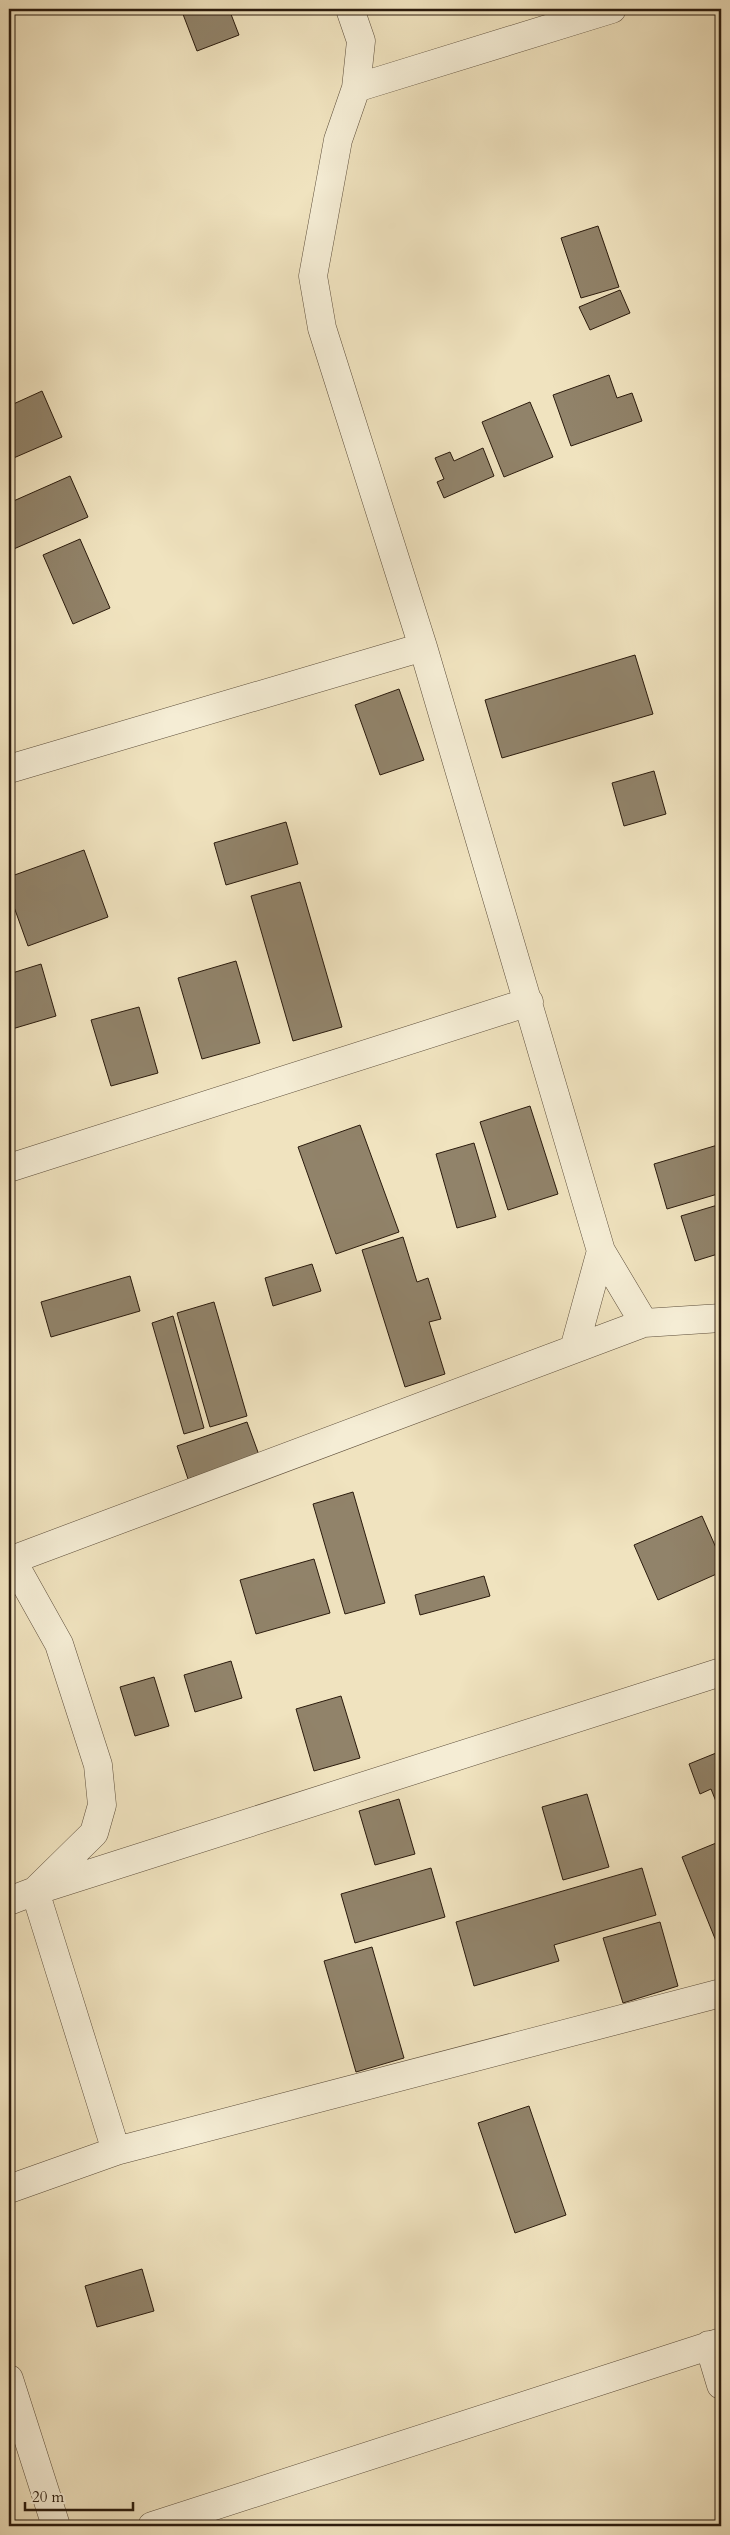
<svg xmlns="http://www.w3.org/2000/svg" width="730" height="2535" font-family="Cardo,serif">
  <style>
    .building { fill: #91836a; stroke: #2b1b0d }
    .lines { fill: none; stroke-linecap: round; stroke-linejoin: round }
    .minor-casing { stroke: #5c4d3a; stroke-width: 29 }
    .minor { stroke: #f5edd5; stroke-width: 28 }
  </style>
  <rect width="100%" height="100%" fill="#f0e3bf"/>
  <filter id="stains"><feTurbulence type="fractalNoise" baseFrequency=".004" numOctaves="4"/><feColorMatrix values="0 0 0 0 .2 0 0 0 0 .09 0 0 0 0 .02 0 0 0 .5 -.17"/></filter>
  <radialGradient id="worn" r=".72"><stop offset=".6" stop-color="#630" stop-opacity="0"/><stop offset="1" stop-color="#630" stop-opacity=".3"/></radialGradient>
  <path class="building" d="M 181,9 L 229,9 L 239,35 L 197,51 Z
    M 598,226 L 619,287 L 581,298 L 561,238 Z
    M 620,290 L 630,313 L 590,330 L 579,307 Z
    M 609,375 L 617,398 L 632,393 L 642,421 L 571,446 L 553,395 Z
    M 42,391 L 62,437 L 9,460 L 9,406 Z
    M 530,402 L 553,457 L 504,477 L 482,422 Z
    M 483,448 L 494,476 L 444,498 L 437,482 L 444,479 L 435,458 L 450,452 L 454,461 Z
    M 70,476 L 88,517 L 9,551 L 9,503 Z
    M 80,539 L 110,608 L 73,624 L 43,555 Z
    M 635,655 L 653,714 L 502,758 L 485,700 Z
    M 399,689 L 424,760 L 380,775 L 355,705 Z
    M 654,771 L 666,814 L 624,826 L 612,783 Z
    M 286,822 L 298,864 L 226,885 L 214,843 Z
    M 84,850 L 108,917 L 28,946 L 9,893 L 9,877 Z
    M 300,882 L 342,1027 L 293,1041 L 251,896 Z
    M 236,961 L 260,1043 L 202,1059 L 178,978 Z
    M 41,964 L 56,1016 L 12,1029 L 9,1019 L 9,974 Z
    M 139,1007 L 158,1073 L 111,1086 L 91,1020 Z
    M 530,1106 L 558,1194 L 508,1210 L 480,1122 Z
    M 360,1125 L 399,1232 L 336,1254 L 298,1147 Z
    M 474,1143 L 496,1217 L 457,1228 L 436,1154 Z
    M 721,1144 L 721,1193 L 667,1209 L 654,1164 Z
    M 721,1204 L 721,1253 L 695,1261 L 681,1216 Z
    M 403,1237 L 417,1282 L 428,1278 L 441,1319 L 429,1322 L 445,1374 L 405,1387 L 362,1250 Z
    M 312,1264 L 321,1291 L 273,1306 L 265,1278 Z
    M 130,1276 L 140,1311 L 51,1337 L 41,1302 Z
    M 214,1302 L 247,1416 L 210,1427 L 177,1313 Z
    M 173,1316 L 204,1428 L 184,1434 L 152,1323 Z
    M 247,1422 L 259,1455 L 188,1479 L 177,1446 Z
    M 353,1492 L 385,1603 L 345,1614 L 313,1504 Z
    M 702,1516 L 721,1559 L 721,1572 L 658,1600 L 634,1545 Z
    M 314,1559 L 330,1613 L 256,1634 L 240,1580 Z
    M 484,1576 L 490,1596 L 420,1615 L 415,1595 Z
    M 231,1661 L 242,1698 L 195,1712 L 184,1675 Z
    M 154,1677 L 169,1726 L 135,1736 L 120,1687 Z
    M 341,1696 L 360,1758 L 314,1771 L 296,1709 Z
    M 721,1751 L 721,1814 L 711,1789 L 700,1794 L 689,1764 Z
    M 587,1794 L 609,1867 L 563,1880 L 542,1807 Z
    M 399,1799 L 415,1854 L 375,1865 L 359,1811 Z
    M 721,1841 L 721,1945 L 718,1946 L 682,1857 Z
    M 431,1868 L 445,1917 L 355,1943 L 341,1894 Z
    M 642,1868 L 656,1915 L 554,1945 L 559,1961 L 474,1986 L 456,1922 Z
    M 660,1922 L 678,1986 L 623,2003 L 603,1938 Z
    M 372,1947 L 404,2058 L 356,2072 L 324,1961 Z
    M 529,2106 L 566,2215 L 515,2233 L 478,2123 Z
    M 142,2269 L 154,2311 L 97,2327 L 85,2286 Z"/>
  <g class="lines">
    <g class="minor-casing">
      <path id="minor" d="M 350,9 L 361,41 L 356,88 L 338,140 L 313,276 L 322,328 L 423,647 L 601,1251 L 644,1323
        M 356,88 L 612,9
        M 9,769 L 423,647
        M 9,1168 L 529,1002
        M 574,1349 L 601,1251
        M 12,1560 L 59,1644 L 98,1765 L 102,1805 L 94,1833 L 35,1891 L 116,2151
        M 9,1561 L 644,1323 L 721,1318
        M 9,1901 L 35,1891 L 721,1672
        M 9,2189 L 116,2151 L 721,1993
        M 709,2345 L 721,2385
        M 9,2379 L 56,2526
        M 152,2526 L 721,2342"/>
    </g>
    <use href="#minor" class="minor"/>
  </g>
  <rect width="730" height="2535" fill="none" stroke="#f0e3bf" stroke-width="30"/>
  <rect x="10" y="10" width="710" height="2515" fill="none" stroke="#2b1b0d" stroke-width="2.5"/>
  <rect x="15" y="15" width="700" height="2505" fill="none" stroke="#2b1b0d"/>
  <path d="M25 2502v8h108v-8" fill="none" stroke="#2b1b0d" stroke-width="2.5"/>
  <text x="32" y="2502" font-size="15" fill="#2b1b0d" stroke="#f5edd5" stroke-width="4" paint-order="stroke">20 m</text>
  <rect width="100%" height="100%" filter="url(#stains)"/>
  <rect width="100%" height="100%" fill="url(#worn)"/>
</svg>
